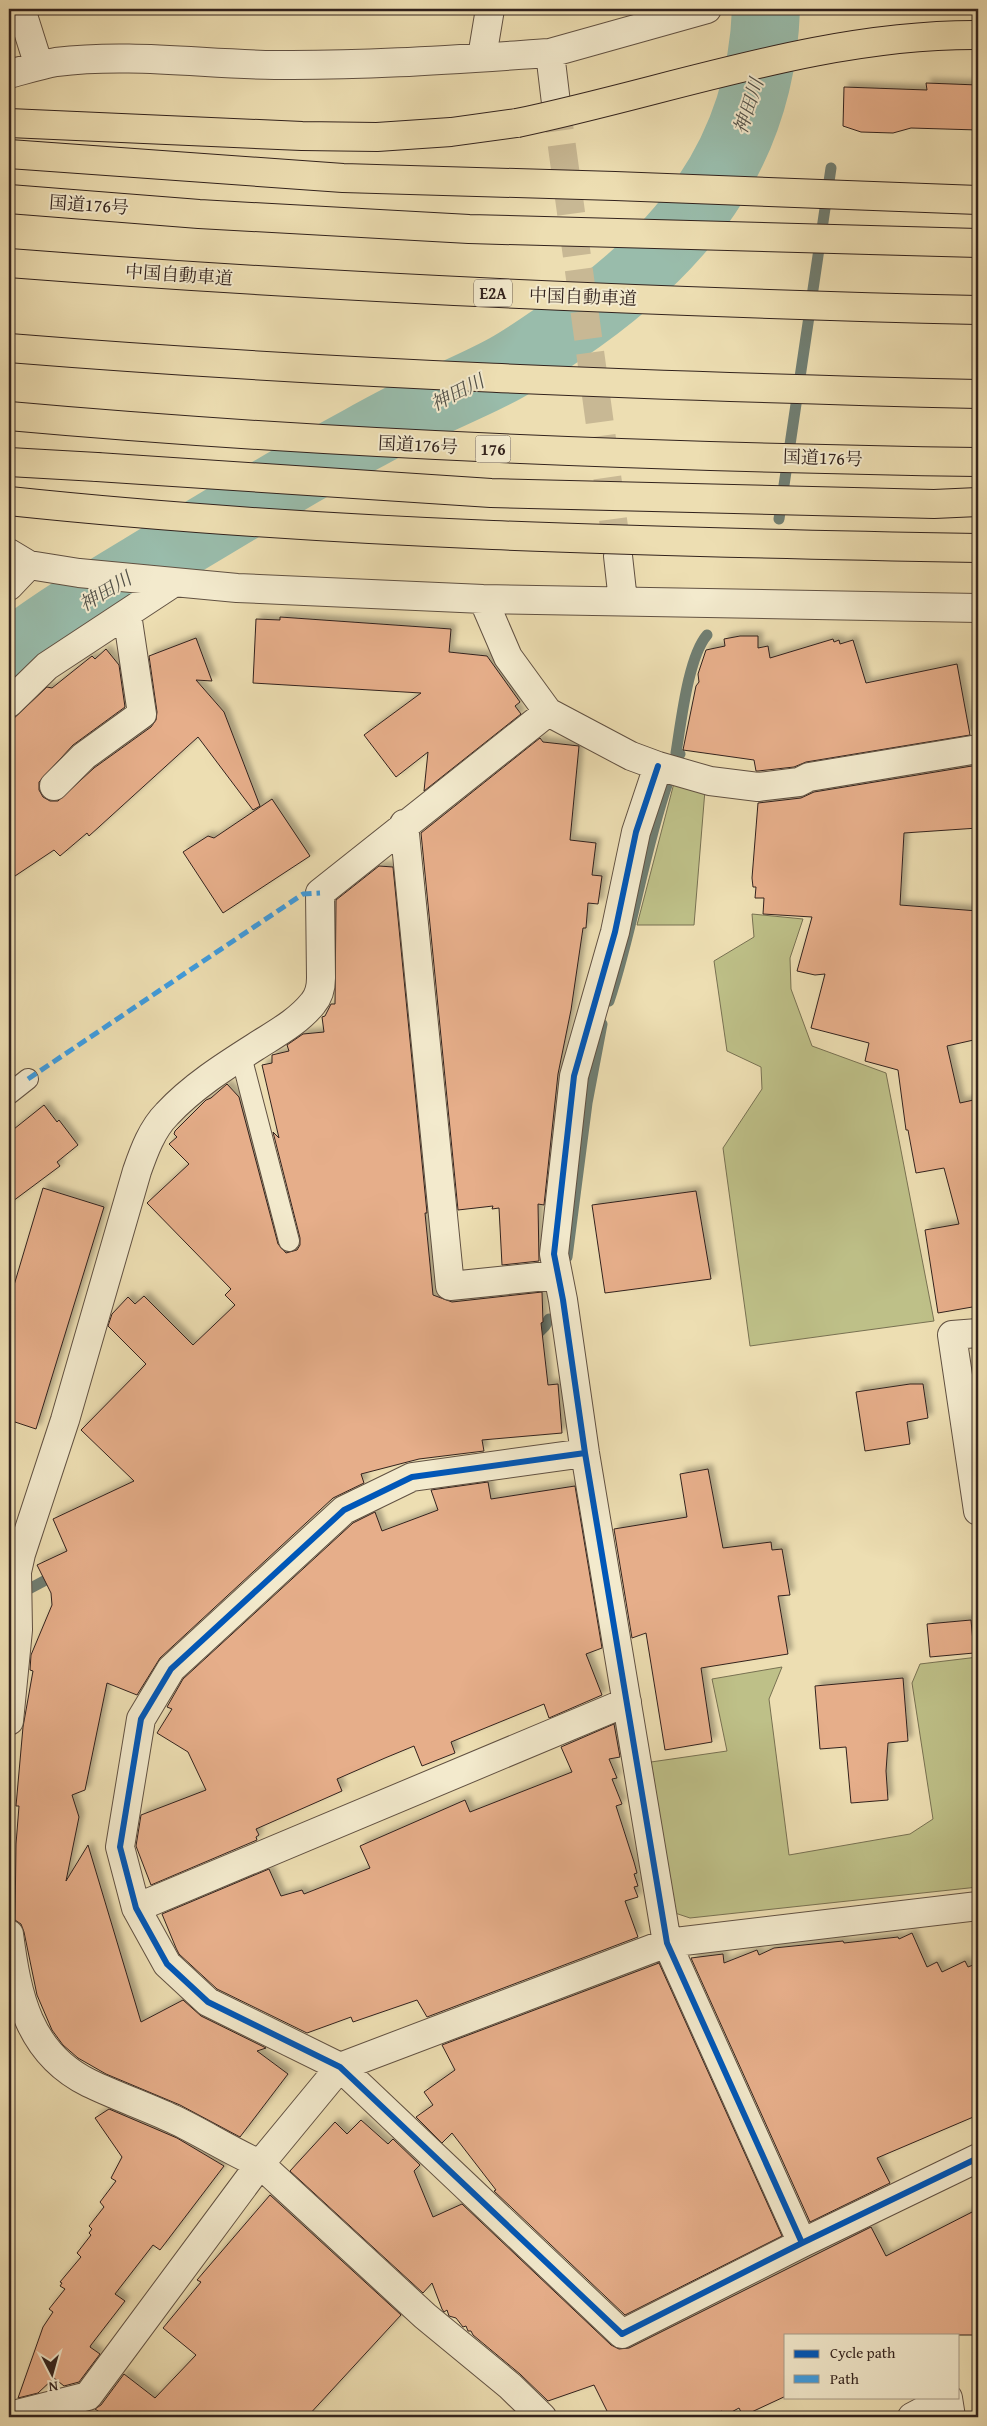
<svg xmlns="http://www.w3.org/2000/svg" width="987" height="2426" font-family="'Gentium Book Plus','Noto Serif JP',serif">
  <style>
    .green { fill: #bec088; stroke: #787152 }
    .lines { fill: none; stroke-linecap: round; stroke-linejoin: round }
    .stream { stroke: #707e72; stroke-width: 11 }
    .river { stroke: #99bcab; stroke-width: 68 }
    .building { fill: #e6ae8a; stroke: #32221d; filter: url(#shadow) }
    .minor-tunnel { stroke: #c8b894; stroke-width: 28; stroke-dasharray: 28 14; stroke-linecap: butt }
    .service-casing { stroke: #615142; stroke-width: 22 }
    .minor-casing { stroke: #615142; stroke-width: 30 }
    .trunk-casing { stroke: #32221d; stroke-width: 30 }
    .motorway-casing { stroke: #32221d; stroke-width: 30 }
    .service { stroke: #f3eacd; stroke-width: 20 }
    .minor { stroke: #f3eacd; stroke-width: 28 }
    .trunk { stroke: #eddeb2; stroke-width: 28 }
    .motorway { stroke: #eddeb2; stroke-width: 28 }
    .trunk-bridge-casing { stroke: #32221d; stroke-width: 30; stroke-linecap: butt }
    .motorway-bridge-casing { stroke: #32221d; stroke-width: 30; stroke-linecap: butt }
    .trunk-bridge { stroke: #eddeb2; stroke-width: 28 }
    .motorway-bridge { stroke: #eddeb2; stroke-width: 28 }
    .quiet { stroke: #3e9cdf; stroke-width: 5; stroke-dasharray: 10 5; stroke-linecap: butt }
    .cycleway-casing { stroke: #f3eacd; stroke-width: 9 }
    .cycleway { stroke: #0057b8; stroke-width: 6 }
    .labels { text-anchor: middle; stroke-width: 4; stroke-linejoin: round; paint-order: stroke }
    .shield { fill: #f3eacd; stroke: #6c5e52; stroke-width: 1 }
    .shield-label { font-size: 16px; font-weight: bold; fill: #32221d }
    .street-label { font-size: 18px; fill: #32221d; stroke: #f3eacd }
    .water-label { font-size: 19px; font-style: italic; fill: #515048; stroke: #f3eacd }
  </style>
  <defs>
    <filter id="shadow"><feDropShadow dx="4.5" dy="-4.5" stdDeviation="2.5" flood-color="#0004"/></filter>
  </defs>
  <rect width="100%" height="100%" fill="#eddeb2"/>
  <filter id="stains"><feTurbulence type="fractalNoise" baseFrequency=".004" numOctaves="4"/><feColorMatrix values="0 0 0 0 .2 0 0 0 0 .09 0 0 0 0 .02 0 0 0 .5 -.17"/></filter>
  <radialGradient id="worn" r=".72"><stop offset=".6" stop-color="#630" stop-opacity="0"/><stop offset="1" stop-color="#630" stop-opacity=".3"/></radialGradient>
  <path class="green" d="M 674,783 L 705,790 L 694,925 L 637,925 Z
    M 752,914 L 803,919 L 790,958 L 791,989 L 812,1046 L 886,1073 L 934,1321 L 750,1346 L 723,1148 L 762,1089 L 761,1067 L 727,1051 L 714,961 L 754,937 Z
    M 978,1657 L 978,1887 L 690,1918 L 675,1913 L 651,1762 L 727,1751 L 712,1679 L 782,1667 L 769,1699 L 789,1855 L 910,1834 L 933,1819 L 912,1683 L 920,1664 Z"/>
  <g class="lines">
    <path class="stream" d="M 779,519 L 831,168
      M 680,754 L 676,753 C 681,723 688,657 707,635
      M 609,1001 C 633,929 643,854 668,782
      M 567,1257 L 587,1103 L 602,1024
      M 531,1340 L 545,1326 L 549,1319
      M 27,1590 L 59,1573"/>
    <path class="river" d="M 9,655 C 62,614 119,582 176,547 C 230,515 283,482 338,452 C 364,438 390,423 417,410 C 447,396 477,384 506,368 C 526,357 545,343 563,331 C 680,252 761,155 766,9"/>
  </g>
  <path class="building" d="M 926,83 L 978,85 L 978,130 L 911,128 L 893,133 L 861,132 L 843,126 L 844,87 L 927,90 Z
    M 280,617 L 451,629 L 449,652 L 487,656 L 520,702 L 515,706 L 521,714 L 424,791 L 428,752 L 396,777 L 364,735 L 421,693 L 253,683 L 256,619 L 280,620 Z
    M 740,636 L 758,636 L 758,648 L 768,646 L 770,658 L 833,639 L 834,642 L 839,640 L 840,644 L 853,640 L 866,683 L 957,664 L 970,735 L 806,762 L 794,767 L 758,771 L 756,771 L 754,760 L 683,750 L 696,686 L 699,682 L 698,674 L 706,650 L 725,646 L 724,639 Z
    M 196,638 L 212,681 L 196,680 L 224,712 L 260,806 L 253,810 L 198,737 L 89,836 L 87,833 L 60,856 L 54,850 L 9,880 L 9,723 L 47,687 L 52,688 L 92,656 L 95,659 L 106,649 L 119,665 L 125,707 L 73,745 L 39,782 L 39,790 L 43,797 L 50,801 L 58,801 L 94,768 L 151,727 L 156,720 L 157,712 L 149,656 Z
    M 540,738 L 543,742 L 579,746 L 570,840 L 596,843 L 592,875 L 602,876 L 598,904 L 588,903 L 586,928 L 583,928 L 571,1010 L 558,1074 L 544,1205 L 538,1204 L 539,1261 L 502,1265 L 499,1208 L 492,1209 L 493,1206 L 458,1210 L 421,833 Z
    M 978,765 L 978,828 L 904,833 L 900,905 L 978,911 L 978,1039 L 947,1046 L 960,1103 L 978,1099 L 978,1306 L 938,1313 L 925,1230 L 959,1224 L 944,1168 L 916,1173 L 908,1130 L 906,1130 L 898,1070 L 865,1061 L 869,1043 L 811,1028 L 825,974 L 815,975 L 797,971 L 812,917 L 763,914 L 764,898 L 755,898 L 756,887 L 753,887 L 752,878 L 758,803 L 801,798 L 814,792 Z
    M 272,799 L 310,856 L 223,913 L 183,852 L 208,836 L 214,838 Z
    M 379,866 L 393,867 L 427,1213 L 425,1213 L 433,1295 L 452,1302 L 542,1292 L 543,1322 L 541,1323 L 548,1385 L 558,1384 L 562,1433 L 482,1440 L 484,1451 L 419,1459 L 361,1474 L 364,1483 L 333,1498 L 160,1658 L 137,1695 L 107,1683 L 85,1790 L 72,1795 L 79,1817 L 66,1881 L 88,1845 L 141,2022 L 183,2000 L 201,2016 L 266,2048 L 257,2051 L 288,2074 L 240,2137 L 180,2105 L 106,2074 L 78,2058 L 63,2045 L 52,2030 L 37,1995 L 24,1932 L 21,1924 L 15,1920 L 16,1844 L 19,1806 L 16,1806 L 23,1727 L 33,1671 L 30,1670 L 31,1655 L 52,1605 L 51,1593 L 37,1565 L 67,1551 L 53,1519 L 134,1481 L 81,1430 L 146,1364 L 108,1326 L 112,1314 L 128,1297 L 135,1304 L 144,1296 L 193,1345 L 235,1305 L 225,1295 L 231,1289 L 147,1203 L 189,1164 L 169,1144 L 177,1137 L 174,1134 L 175,1131 L 206,1100 L 211,1098 L 227,1084 L 239,1097 L 278,1244 L 286,1253 L 297,1250 L 300,1245 L 300,1238 L 273,1132 L 279,1138 L 262,1065 L 272,1063 L 272,1055 L 289,1051 L 287,1045 L 303,1034 L 324,1032 L 322,1017 L 325,1016 L 331,1004 L 335,1004 L 336,900 Z
    M 44,1105 L 57,1122 L 59,1120 L 78,1145 L 57,1162 L 60,1166 L 9,1204 L 9,1133 Z
    M 43,1188 L 104,1207 L 36,1429 L 9,1420 L 9,1302 Z
    M 696,1191 L 711,1279 L 605,1293 L 592,1205 Z
    M 910,1384 L 923,1384 L 928,1418 L 907,1422 L 910,1444 L 865,1451 L 856,1392 Z
    M 708,1469 L 723,1548 L 771,1542 L 772,1550 L 782,1549 L 790,1595 L 778,1596 L 788,1654 L 701,1668 L 712,1742 L 665,1750 L 646,1633 L 632,1638 L 614,1529 L 687,1517 L 680,1474 Z
    M 488,1482 L 491,1499 L 575,1486 L 602,1648 L 586,1654 L 602,1695 L 549,1718 L 544,1704 L 451,1742 L 455,1753 L 422,1766 L 414,1746 L 385,1758 L 337,1779 L 342,1791 L 256,1829 L 259,1835 L 256,1837 L 257,1840 L 151,1885 L 136,1846 L 141,1815 L 206,1790 L 188,1752 L 157,1733 L 172,1709 L 167,1707 L 183,1679 L 353,1523 L 375,1512 L 382,1531 L 438,1510 L 431,1490 Z
    M 971,1620 L 974,1653 L 930,1657 L 927,1624 Z
    M 903,1678 L 908,1741 L 888,1743 L 886,1771 L 888,1800 L 851,1803 L 846,1747 L 820,1749 L 815,1686 Z
    M 614,1724 L 620,1757 L 609,1759 L 617,1778 L 612,1779 L 622,1804 L 616,1806 L 634,1862 L 637,1873 L 634,1874 L 638,1886 L 634,1887 L 638,1897 L 625,1901 L 638,1937 L 427,2017 L 417,2000 L 353,2022 L 351,2017 L 307,2033 L 217,1989 L 179,1954 L 176,1948 L 162,1914 L 269,1869 L 281,1896 L 302,1890 L 304,1894 L 370,1868 L 360,1846 L 465,1800 L 470,1812 L 572,1772 L 561,1747 Z
    M 912,1933 L 927,1967 L 937,1962 L 942,1972 L 965,1961 L 968,1967 L 978,1963 L 978,2115 L 877,2158 L 890,2183 L 810,2222 L 691,1958 L 723,1954 L 724,1963 L 757,1950 L 759,1955 L 774,1948 L 843,1941 L 844,1943 L 898,1937 L 899,1939 Z
    M 659,1963 L 782,2236 L 625,2315 L 494,2191 L 496,2190 L 452,2133 L 442,2143 L 416,2117 L 433,2105 L 424,2092 L 455,2070 L 442,2045 Z
    M 109,2109 L 177,2138 L 224,2166 L 160,2250 L 153,2245 L 115,2294 L 125,2301 L 91,2345 L 90,2347 L 100,2354 L 79,2382 L 64,2386 L 54,2378 L 38,2393 L 18,2398 L 43,2327 L 53,2312 L 49,2309 L 65,2289 L 60,2286 L 62,2283 L 60,2282 L 81,2257 L 77,2253 L 91,2235 L 89,2233 L 92,2229 L 89,2226 L 104,2207 L 100,2202 L 116,2181 L 111,2178 L 122,2157 L 95,2118 Z
    M 361,2120 L 388,2144 L 393,2139 L 420,2165 L 414,2171 L 433,2217 L 462,2204 L 611,2345 L 619,2349 L 629,2348 L 871,2227 L 886,2256 L 978,2209 L 978,2335 L 786,2335 L 786,2396 L 743,2416 L 739,2408 L 724,2416 L 722,2411 L 711,2417 L 610,2417 L 594,2385 L 548,2401 L 520,2374 L 473,2335 L 471,2331 L 468,2331 L 466,2326 L 463,2327 L 456,2318 L 449,2316 L 447,2310 L 444,2312 L 442,2309 L 432,2283 L 423,2293 L 290,2171 L 335,2122 L 347,2134 Z
    M 270,2195 L 401,2315 L 307,2417 L 107,2417 L 95,2409 L 101,2405 L 124,2374 L 155,2398 L 196,2355 L 163,2328 L 201,2282 L 197,2280 Z"/>
  <g class="lines">
    <path class="minor-tunnel" d="M 556,103 L 618,556"/>
    <g class="service-casing">
      <path id="service" d="M 241,1056 L 289,1241
        M 9,1094 L 28,1079"/>
    </g>
    <g class="minor-casing">
      <path id="minor" d="M 21,9 L 39,66
        M 482,57 L 490,9
        M 9,74 C 24,70 40,65 56,62 C 129,53 202,64 275,65 C 367,66 459,59 550,53
        M 556,103 L 550,53 L 707,9
        M 9,553 L 29,565 L 79,573 L 237,588 L 483,599 L 978,608
        M 618,556 L 623,601
        M 9,586 L 29,565
        M 483,599 L 508,657 L 548,712 L 631,756 L 658,766 L 710,781 L 758,787 L 799,782 L 809,777 L 978,749
        M 9,703 L 47,666 L 173,583
        M 658,766 L 636,832 L 615,932 L 574,1076 L 554,1254 L 563,1300 L 585,1453 L 667,1943 L 802,2243
        M 54,786 L 84,756 L 142,714 L 127,614
        M 404,824 L 450,1286 L 557,1275
        M 978,1333 L 952,1335 L 978,1511
        M 585,1453 L 412,1477 L 344,1510 L 171,1669 L 141,1719 L 120,1847 L 136,1908 L 167,1964 L 208,2002 L 340,2067 L 622,2334 L 802,2243 L 978,2158
        M 9,1721 L 18,1630 L 17,1572 L 21,1554 L 65,1420 L 137,1171 C 144,1151 152,1129 167,1114 C 192,1087 225,1066 255,1047 C 275,1034 298,1022 313,1003 C 319,996 321,987 321,978 L 320,893 L 548,712
        M 136,1908 L 627,1702
        M 9,1934 C 17,1995 28,2053 89,2083 C 116,2096 145,2106 173,2119 C 203,2133 230,2151 260,2164 L 425,2316 L 510,2386 L 542,2417
        M 9,2416 L 88,2396 L 260,2164 L 340,2067 L 667,1943 L 978,1906
        M 912,2417 L 948,2398 L 951,2417"/>
    </g>
    <g class="trunk-casing">
      <path id="trunk" d="M 9,462 L 97,467"/>
    </g>
    <g class="motorway-casing">
      <path id="motorway" d="M 9,123 L 302,136 L 377,137 L 451,132 L 517,123"/>
    </g>
    <use href="#service" class="service"/>
    <use href="#minor" class="minor"/>
    <use href="#trunk" class="trunk"/>
    <use href="#motorway" class="motorway"/>
    <g class="trunk-bridge-casing">
      <path id="trunk-bridge" d="M 9,154 L 343,178 L 615,186 L 978,200
        M 9,199 L 199,214 L 469,229 L 978,243
        M 9,416 C 331,445 655,457 978,462
        M 97,467 L 491,493 L 934,504 L 978,502"/>
    </g>
    <g class="motorway-bridge-casing">
      <path id="motorway-bridge" d="M 517,123 C 670,91 821,34 978,35
        M 9,263 C 332,288 655,302 978,310
        M 9,348 C 331,374 655,386 978,394
        M 9,501 C 330,535 655,542 978,548"/>
    </g>
    <use href="#trunk-bridge" class="trunk-bridge"/>
    <use href="#motorway-bridge" class="motorway-bridge"/>
    <path class="quiet" d="M 28,1079 L 303,894 L 320,893"/>
    <g class="cycleway-casing">
      <path id="cycleway" d="M 658,766 L 636,832 L 615,932 L 574,1076 L 554,1254 L 563,1300 L 585,1453 L 667,1943 L 802,2243
        M 585,1453 L 412,1477 L 344,1510 L 171,1669 L 141,1719 L 120,1847 L 136,1908 L 167,1964 L 208,2002 L 340,2067 L 622,2334 L 802,2243 L 978,2158"/>
    </g>
    <use href="#cycleway" class="cycleway"/>
  </g>
  <g class="labels">
    <g class="shield">
      <rect x="474" y="279.5" width="38" height="27" rx="4"/>
      <rect x="475.5" y="435.5" width="35" height="27" rx="4"/>
    </g>
    <g class="shield-label">
      <text x="493" y="299">E2A</text>
      <text x="493" y="455">176</text>
    </g>
    <g class="street-label">
      <text transform="translate(89 205) rotate(4)" y="6">国道176号</text>
      <text transform="translate(179 275) rotate(4)" y="6">中国自動車道</text>
      <text transform="translate(583 297) rotate(2)" y="6">中国自動車道</text>
      <text transform="translate(418 445) rotate(3)" y="6">国道176号</text>
      <text transform="translate(823 458) rotate(2)" y="6">国道176号</text>
    </g>
    <g class="water-label">
      <text transform="translate(748 106) rotate(-72)" y="7">神田川</text>
      <text transform="translate(457 392) rotate(-27)" y="7">神田川</text>
      <text transform="translate(105 591) rotate(-31)" y="7">神田川</text>
    </g>
  </g>
  <rect width="987" height="2426" fill="none" stroke="#eddeb2" stroke-width="30"/>
  <rect x="10" y="10" width="967" height="2406" fill="none" stroke="#32221d" stroke-width="2.5"/>
  <rect x="15" y="15" width="957" height="2396" fill="none" stroke="#32221d"/>
  <rect x="784" y="2334" width="175" height="65" fill="#f3eacd" stroke="#a69a87"/>
  <rect x="794" y="2350" width="25" height="8" fill="#0057b8" stroke="#a69a87"/>
  <text x="830" y="2358" font-size="15" fill="#32221d">Cycle path</text>
  <rect x="794" y="2375" width="25" height="8" fill="#3e9cdf" stroke="#a69a87"/>
  <text x="830" y="2384" font-size="15" fill="#32221d">Path</text>
  <g transform="translate(52 2374) rotate(174)" stroke="#f3eacd" stroke-width="4" paint-order="stroke">
  <path d="M0-4L9 19L0 12L-9 19Z" fill="#32221d"/>
  <text y="-8" font-size="14" font-weight="bold" text-anchor="middle" fill="#32221d">N</text>
  </g>
  <rect width="100%" height="100%" filter="url(#stains)"/>
  <rect width="100%" height="100%" fill="url(#worn)"/>
</svg>
